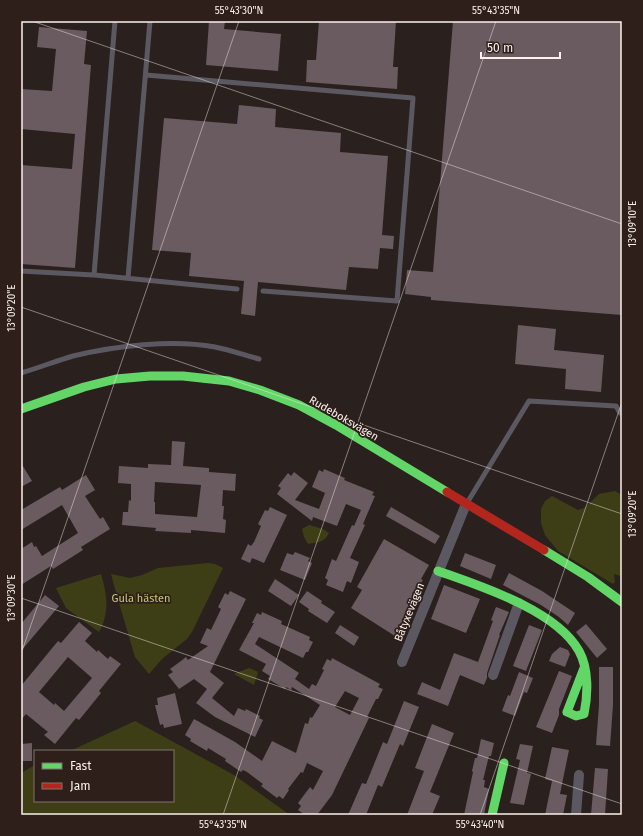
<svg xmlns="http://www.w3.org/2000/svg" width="643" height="836" font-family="'Fira Sans',sans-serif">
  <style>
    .green { fill: #3d3e16 }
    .building { fill: #695b60; fill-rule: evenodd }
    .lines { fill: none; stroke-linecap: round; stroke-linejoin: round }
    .lane { stroke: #5c5861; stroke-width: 5 }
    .street { stroke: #5c5861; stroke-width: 10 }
    .fast { stroke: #63d668; stroke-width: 9 }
    .jam { stroke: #b3261e; stroke-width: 9 }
    .ticks { fill: none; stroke: #fbf1ed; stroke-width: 1; stroke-opacity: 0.45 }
    .labels { text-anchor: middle; stroke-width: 3.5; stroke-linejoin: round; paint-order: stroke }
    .street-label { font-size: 11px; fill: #fbf1ed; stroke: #2e1f1a }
    .park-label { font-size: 11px; fill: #c6cb74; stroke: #2e1f1a }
    .neatline { fill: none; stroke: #fbf1ed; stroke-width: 1.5 }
    .ticks-label { font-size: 10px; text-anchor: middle; fill: #fbf1ed }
  </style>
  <rect width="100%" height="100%" fill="#2a211e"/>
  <path class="green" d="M 615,491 L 622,495 L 622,587 L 620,576 L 614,574 L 615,582 L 613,584 L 558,551 L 545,535 L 541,523 L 541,509 L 545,501 L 552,496 L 578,510 L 584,508 L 599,494 Z
    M 309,525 L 323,529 L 329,533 C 324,543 318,542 308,544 L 304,537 L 302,529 Z
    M 208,563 L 215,564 L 223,568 L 192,632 L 187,639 L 163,658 L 149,674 L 135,657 L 117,596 L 111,574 L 130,578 L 142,575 L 158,568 Z
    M 101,574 C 107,595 110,612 99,632 L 66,608 L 56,588 Z
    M 249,668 L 258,672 L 254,685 L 234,674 Z
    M 135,721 L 234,775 L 290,815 L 21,815 L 21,773 L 35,765 L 35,801 L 173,801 L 173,751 L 70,751 Z"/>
  <path class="building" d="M 209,21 L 225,21 L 224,29 L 281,34 L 278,71 L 206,65 Z
    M 319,21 L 396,21 L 393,67 L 398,67 L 397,89 L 306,82 L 307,60 L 316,60 Z
    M 453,21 L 622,21 L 622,315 L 431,300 L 431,297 L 405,294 L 407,270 L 433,272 Z
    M 39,27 L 87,31 L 84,64 L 91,65 L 75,268 L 21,264 L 21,165 L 72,169 L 75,134 L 21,129 L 21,89 L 52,91 L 56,49 L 37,47 Z
    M 239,105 L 276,109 L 275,127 L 341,133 L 340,152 L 388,156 L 382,235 L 394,236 L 393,249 L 380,248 L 378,269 L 349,267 L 346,290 L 258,282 L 255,316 L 241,314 L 244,281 L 189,276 L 191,253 L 152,250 L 164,118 L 237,124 Z
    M 518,325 L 556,329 L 554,350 L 604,355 L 601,392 L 565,389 L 566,369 L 515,364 Z
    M 172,441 L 185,442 L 183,466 L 209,468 L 209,472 L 236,474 L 235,491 L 223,490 L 222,506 L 224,506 L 223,519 L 226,520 L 225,533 L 191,530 L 191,533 L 155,531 L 156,528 L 122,525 L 123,512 L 128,512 L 129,500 L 131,501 L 131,484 L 118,483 L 119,466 L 148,468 L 148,464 L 171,465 ZM 155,482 L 201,485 L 197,517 L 155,514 L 155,502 L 154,502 Z
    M 21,463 L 32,481 L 21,487 Z
    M 324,469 L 345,478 L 344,480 L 374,492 L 372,495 L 375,496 L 363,524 L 365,525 L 350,558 L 359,562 L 351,583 L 347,581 L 343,592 L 326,585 L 328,580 L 325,578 L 332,559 L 336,561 L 352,525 L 354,526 L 361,510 L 346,504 L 337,526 L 313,517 L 312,521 L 277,494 L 281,488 L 278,486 L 288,473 L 291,476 L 294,472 L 308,483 L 295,500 L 319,509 L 325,493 L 312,487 L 319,470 L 323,472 Z
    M 86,475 L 95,490 L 85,496 L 100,519 L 103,517 L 110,529 L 81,547 L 83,550 L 53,569 L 51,566 L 21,585 L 21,549 L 32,542 L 34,547 L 36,546 L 42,556 L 78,533 L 62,505 L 21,530 L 21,510 L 60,487 L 62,490 Z
    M 270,507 L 287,515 L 264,563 L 252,558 L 250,563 L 241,559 L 248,544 L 251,546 L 254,542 L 261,526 L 258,524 L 265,510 L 268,511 Z
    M 391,507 L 440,536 L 435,544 L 386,516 Z
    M 384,539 L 429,565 L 421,579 L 423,580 L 412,597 L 416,599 L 409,609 L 411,611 L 400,627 L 404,629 L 398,638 L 351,608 L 362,590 L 357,587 Z
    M 295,552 L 310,558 L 308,561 L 312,563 L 305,580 L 280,570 L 287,553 L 293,555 Z
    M 465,553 L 496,565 L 491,579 L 460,566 Z
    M 509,573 L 542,591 L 575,613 L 568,625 L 559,617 L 541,605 L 503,585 Z
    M 275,579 L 299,595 L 291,606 L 268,591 Z
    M 444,585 L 480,599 L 466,633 L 431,619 Z
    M 230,591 L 246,599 L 210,672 L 224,683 L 212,698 L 234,716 L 238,708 L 245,711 L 246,709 L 260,716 L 259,718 L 263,720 L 255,737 L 215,717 L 196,703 L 207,689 L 194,679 L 179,689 L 168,675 L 173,672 L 170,669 L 181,661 L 186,657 L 188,660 L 208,646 L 200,643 L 207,628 L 211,630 L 221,609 L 218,607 L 225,593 L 228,595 Z
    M 307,591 L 322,601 L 321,603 L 335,612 L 327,623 L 308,611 L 309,609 L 299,602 Z
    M 45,595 L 59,606 L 21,651 L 21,624 Z
    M 496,607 L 509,612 L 499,635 L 500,635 L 487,673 L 487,678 L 484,685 L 460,675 L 448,706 L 417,694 L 422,682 L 440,690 L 454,653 L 478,662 L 493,621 L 491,620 Z
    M 262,612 L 282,621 L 281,624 L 310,637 L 309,640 L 313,642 L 308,652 L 306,652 L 303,658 L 259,637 L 255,644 L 299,673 L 295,679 L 309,689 L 312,684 L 316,686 L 324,670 L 322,669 L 327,659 L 331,661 L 332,658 L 380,684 L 378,687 L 383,689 L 378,699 L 376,699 L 367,717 L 369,718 L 332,795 L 317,815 L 305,815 L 298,810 L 301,806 L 298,803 L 310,787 L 313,790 L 323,771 L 307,763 L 303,773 L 301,772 L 288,789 L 289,790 L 283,799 L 279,796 L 277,798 L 261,786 L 263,784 L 247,772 L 243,770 L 241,772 L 225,761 L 226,759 L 208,748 L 207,751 L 190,741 L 191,739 L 185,735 L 194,719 L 235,742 L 262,761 L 272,741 L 296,753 L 305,723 L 308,724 L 310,717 L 312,718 L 320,705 L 292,687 L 291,690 L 286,687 L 285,689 L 268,679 L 270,676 L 262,671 L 266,664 L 239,650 L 254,623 L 252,623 L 257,613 L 261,615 ZM 345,691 L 359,698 L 350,715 L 335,707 Z
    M 79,622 L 92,633 L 85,641 L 97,652 L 98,650 L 108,659 L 110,656 L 121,664 L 99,691 L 101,693 L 84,714 L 79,720 L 76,718 L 55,744 L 44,735 L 48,732 L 26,714 L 21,720 L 21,686 L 58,641 L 61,643 ZM 68,657 L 92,678 L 64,711 L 55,703 L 54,705 L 39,692 Z
    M 586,624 L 607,649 L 597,658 L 576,632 Z
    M 340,625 L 359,637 L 354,646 L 335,633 Z
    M 529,625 L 542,630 L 526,671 L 513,666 Z
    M 560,647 L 568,650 L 570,654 L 565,667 L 549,661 L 552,654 Z
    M 599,667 L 613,667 L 613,705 L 610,746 L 596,745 L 599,705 Z
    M 559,671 L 572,676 L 559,709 L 559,715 L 552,733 L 536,727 Z
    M 519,672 L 533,678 L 527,693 L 524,692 L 515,716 L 502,711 L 508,695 L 510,696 Z
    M 175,693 L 182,724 L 164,728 L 163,724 L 160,725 L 155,705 L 158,705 L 157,698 Z
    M 404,701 L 419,707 L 403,746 L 400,744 L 382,787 L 378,785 L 366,815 L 348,815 L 362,783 L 366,784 L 383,742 L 387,744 Z
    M 432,724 L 454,733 L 430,792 L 440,796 L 432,815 L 407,815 L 424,771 L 415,768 Z
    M 481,739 L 494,743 L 491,756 L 489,756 L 483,780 L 485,780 L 484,787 L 489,789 L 484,815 L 464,815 L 473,772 L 472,771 L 475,758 L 477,758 Z
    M 32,743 L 32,761 L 21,761 L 21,744 Z
    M 520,744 L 533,746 L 527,773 L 531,774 L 524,805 L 510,803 L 520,760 L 516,759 Z
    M 552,747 L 569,750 L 560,794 L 567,795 L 563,815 L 545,815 L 552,781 L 545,779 Z
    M 595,768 L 608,769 L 605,815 L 591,815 Z"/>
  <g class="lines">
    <path class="lane" d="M 146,75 L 413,98 L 397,301 L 263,291
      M 21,271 L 94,275 L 237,289
      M 94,275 L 115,21
      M 128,278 L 150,21
      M 21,373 C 38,368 56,361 73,356 C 115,346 172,339 215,347 C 230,350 244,355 259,359
      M 467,503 L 529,401 L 616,406 L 620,413"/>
    <path class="street" d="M 402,662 L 466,504
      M 493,675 L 519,603
      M 576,815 L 579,775"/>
    <path class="fast" d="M 21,409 L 84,387 L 116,379 L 150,376 L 183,376 L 229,381 L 260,390 L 299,405 L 336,425 L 447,492
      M 544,550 L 588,577 L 622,602
      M 438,571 C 480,586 556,610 579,651 C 589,669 588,695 584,714 L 576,716 L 567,712 L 584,668
      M 492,815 L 504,763"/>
    <path class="jam" d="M 447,492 L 544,550"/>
  </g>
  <path class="ticks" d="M 32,21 L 622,224M 21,307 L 622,514M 21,598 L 622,804M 21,654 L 239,21M 223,815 L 496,21M 480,815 L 622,402"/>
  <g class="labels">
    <g class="street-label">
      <text transform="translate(344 418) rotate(30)" y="4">Rudeboksvägen</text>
      <text transform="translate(409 612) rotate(-68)" y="4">Båtyxevägen</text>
    </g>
    <g class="park-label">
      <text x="141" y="602">Gula hästen</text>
    </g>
  </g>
  <rect width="643" height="836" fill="none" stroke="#2e1f1a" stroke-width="44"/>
  <rect x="34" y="750" width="140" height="52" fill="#2e1f1a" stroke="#80736e"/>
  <rect x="42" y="763" width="20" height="6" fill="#63d668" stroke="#80736e"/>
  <text x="70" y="770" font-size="12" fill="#fbf1ed">Fast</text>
  <rect x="42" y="783" width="20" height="6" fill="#b3261e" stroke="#80736e"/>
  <text x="70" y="790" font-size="12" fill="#fbf1ed">Jam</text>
  <path d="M481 52v6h79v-6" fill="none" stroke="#fbf1ed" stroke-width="2"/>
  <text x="487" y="52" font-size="12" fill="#fbf1ed" stroke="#2e1f1a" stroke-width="3" paint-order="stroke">50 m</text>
  <rect x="22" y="22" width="599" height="792" class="neatline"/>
  <g class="ticks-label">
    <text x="239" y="14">55°43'30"N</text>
    <text x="496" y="14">55°43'35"N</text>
    <text transform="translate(632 224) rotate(-90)" y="4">13°09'10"E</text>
    <text transform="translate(11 308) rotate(-90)" y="4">13°09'20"E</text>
    <text transform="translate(632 514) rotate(-90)" y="4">13°09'20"E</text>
    <text transform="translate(11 598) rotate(-90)" y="4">13°09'30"E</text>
    <text x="223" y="828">55°43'35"N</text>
    <text x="480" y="828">55°43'40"N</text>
  </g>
</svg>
